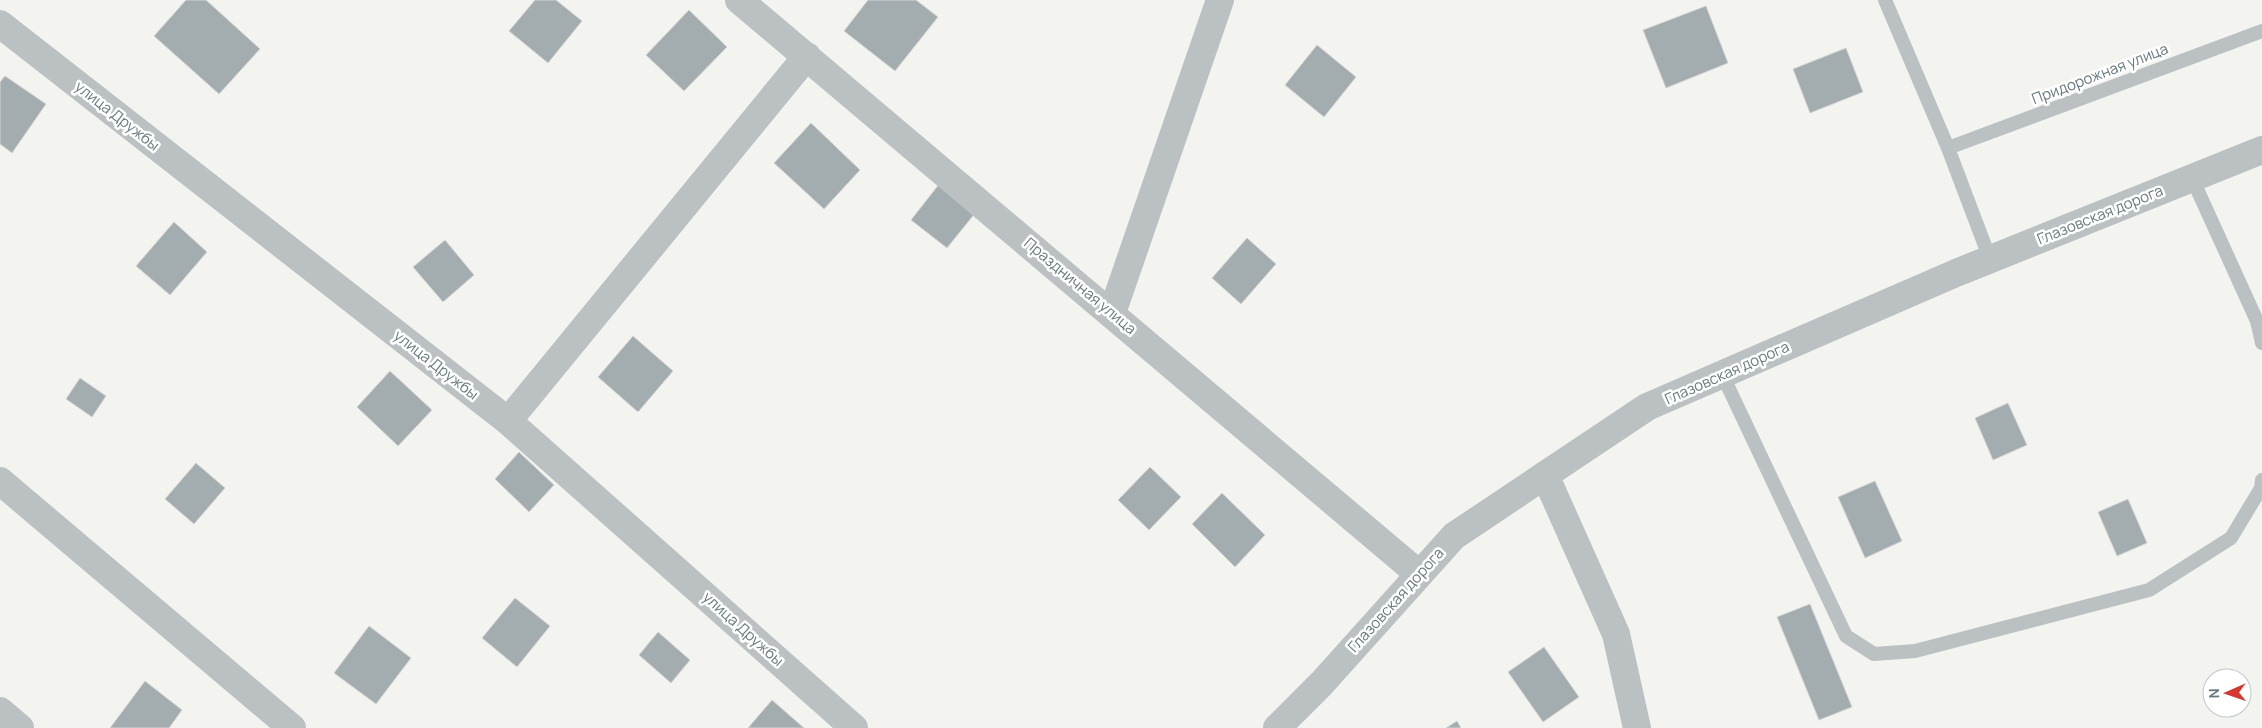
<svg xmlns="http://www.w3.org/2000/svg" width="2262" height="728" font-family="Manrope,sans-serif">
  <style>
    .building { fill: #a3acae; stroke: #d5d4d3 }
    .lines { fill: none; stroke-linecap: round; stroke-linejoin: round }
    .service { stroke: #bbc0c2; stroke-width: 14 }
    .minor { stroke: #bbc0c2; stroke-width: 28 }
    .tertiary { stroke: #bbc0c2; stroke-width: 28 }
    .labels { text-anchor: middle; stroke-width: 5; stroke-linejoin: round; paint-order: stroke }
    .street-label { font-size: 15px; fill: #65787e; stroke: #fff }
  </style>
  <rect width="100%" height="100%" fill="#f3f3f0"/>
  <path class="building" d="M 186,0 L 206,0 L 260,49 L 219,94 L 154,36 Z
    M 535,0 L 556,0 L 582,21 L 548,63 L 509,31 Z
    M 868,0 L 916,0 L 938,17 L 895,71 L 844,31 Z
    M 1706,6 L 1728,63 L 1666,88 L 1643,30 Z
    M 689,10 L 727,47 L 684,91 L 646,55 Z
    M 1317,45 L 1356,77 L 1324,117 L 1285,85 Z
    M 1846,48 L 1863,92 L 1810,113 L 1793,69 Z
    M 5,76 L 46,104 L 12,153 L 0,144 L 0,82 Z
    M 811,123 L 860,170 L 824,209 L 774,163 Z
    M 940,183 L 976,212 L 947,248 L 911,220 Z
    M 174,222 L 207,252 L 170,295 L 136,266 Z
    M 1247,238 L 1276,264 L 1241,304 L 1212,278 Z
    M 445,240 L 474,275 L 443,302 L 413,267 Z
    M 633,336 L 673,371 L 638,412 L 598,377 Z
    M 390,371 L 432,410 L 398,446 L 357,407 Z
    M 80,378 L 106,396 L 92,417 L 66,399 Z
    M 2008,403 L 2027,445 L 1993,460 L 1975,418 Z
    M 519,452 L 554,485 L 529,512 L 495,479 Z
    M 196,463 L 225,488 L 194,524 L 165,499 Z
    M 1150,467 L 1181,497 L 1149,530 L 1118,500 Z
    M 1875,481 L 1902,541 L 1865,558 L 1838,497 Z
    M 1222,493 L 1265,535 L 1235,567 L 1192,524 Z
    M 2128,499 L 2147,543 L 2117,556 L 2098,512 Z
    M 515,598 L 550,626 L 517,667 L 482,638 Z
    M 1810,604 L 1852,707 L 1819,720 L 1777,617 Z
    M 369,626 L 411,658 L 376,704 L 334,673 Z
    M 658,632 L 690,660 L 671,683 L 639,655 Z
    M 1544,647 L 1579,697 L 1543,722 L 1508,672 Z
    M 145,681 L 182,710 L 169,728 L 110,728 Z
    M 772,700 L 804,728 L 748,728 Z
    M 1457,721 L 1461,728 L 1446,728 Z"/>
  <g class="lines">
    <path class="service" d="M 1885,0 L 1948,148 L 1990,259
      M 1948,148 L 2262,31
      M 2192,178 L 2257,321 L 2262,343
      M 1722,374 L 1846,636 L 1874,654 L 1915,651 L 2149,590 L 2231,538 L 2261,488 L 2262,480"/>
    <path class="minor" d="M 739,0 L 1419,574
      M 0,24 L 508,421 L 854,728
      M 1112,313 L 1220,0
      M 508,421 L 807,56
      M 1545,475 L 1616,634 L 1637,728
      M 0,481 L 292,728
      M 0,711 L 20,728"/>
    <path class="tertiary" d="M 1277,728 L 1322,683 L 1454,536 L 1647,407 L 1956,273 L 2262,150"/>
  </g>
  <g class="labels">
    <g class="street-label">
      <text transform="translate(2100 74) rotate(-21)" y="5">Придорожная улица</text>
      <text transform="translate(117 116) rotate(38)" y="5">улица Дружбы</text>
      <text transform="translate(2100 215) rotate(-22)" y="5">Глазовская дорога</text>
      <text transform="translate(1080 286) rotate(40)" y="5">Праздничная улица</text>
      <text transform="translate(436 365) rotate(38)" y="5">улица Дружбы</text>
      <text transform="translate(1727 373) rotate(-24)" y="5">Глазовская дорога</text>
      <text transform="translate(1396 600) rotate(-48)" y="5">Глазовская дорога</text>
      <text transform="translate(743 629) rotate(42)" y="5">улица Дружбы</text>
    </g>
  </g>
  <g transform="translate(2227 693) rotate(268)"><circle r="24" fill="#ffffff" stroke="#c1c9cb"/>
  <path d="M0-4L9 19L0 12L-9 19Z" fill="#d33730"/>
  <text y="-8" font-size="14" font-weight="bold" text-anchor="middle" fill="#65787e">N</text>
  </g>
</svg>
